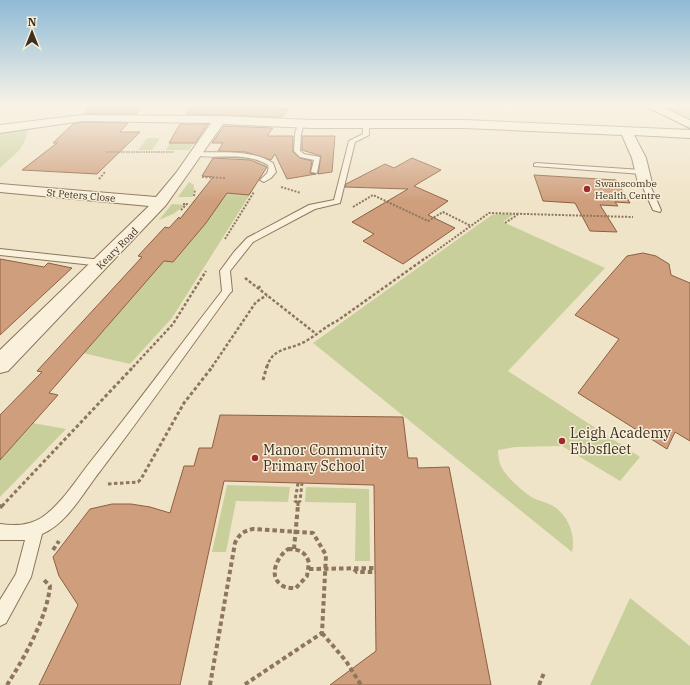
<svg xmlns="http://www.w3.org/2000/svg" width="690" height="685" font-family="'IBM Plex Serif',serif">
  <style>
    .green { fill: #c9cf9b }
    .building { fill: #cf9f7d; stroke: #8d5f41 }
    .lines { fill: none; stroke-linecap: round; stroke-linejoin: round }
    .lane-casing { stroke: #8d765c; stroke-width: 2 }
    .street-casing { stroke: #8d765c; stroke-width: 2 }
    .secondary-casing { stroke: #6f573f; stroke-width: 2 }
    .path-far4 { stroke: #8d765c; stroke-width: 1.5; stroke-dasharray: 1.5 1; stroke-linecap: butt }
    .path-far3 { stroke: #8d765c; stroke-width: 2; stroke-dasharray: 2 1.5; stroke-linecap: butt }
    .path-far2 { stroke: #8d765c; stroke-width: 2.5; stroke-dasharray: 3 2; stroke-linecap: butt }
    .path-far1 { stroke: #8d765c; stroke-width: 3; stroke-dasharray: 3.5 2.5; stroke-linecap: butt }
    .path { stroke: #8d765c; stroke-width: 4; stroke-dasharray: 4.5 3; stroke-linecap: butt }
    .lane { fill: #faf1dc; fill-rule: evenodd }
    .street { fill: #faf1dc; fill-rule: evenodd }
    .secondary { fill: #faf1dc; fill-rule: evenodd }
    .poi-dot { fill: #9e2a2b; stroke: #f7eed8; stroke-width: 1.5 }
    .labels { text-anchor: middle; stroke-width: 3; stroke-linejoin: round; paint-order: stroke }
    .far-poi-label { font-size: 10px; fill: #3d2e20; stroke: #f7eed8; text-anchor: start }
    .far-street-label { font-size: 10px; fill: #3d2e20; stroke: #f7eed8 }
    .near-poi-label { font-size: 14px; fill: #3d2e20; stroke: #f7eed8; text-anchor: start }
  </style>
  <rect width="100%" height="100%" fill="#f0e4c8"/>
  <path class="green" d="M 661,106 L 690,106 L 690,118 Z
    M 27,129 L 28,130 C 24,151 14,154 0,168 L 0,133 Z
    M 147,138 L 160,138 L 152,150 L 138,150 Z
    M 197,139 L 189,150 L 166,150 L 170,143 Z
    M 236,157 L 258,160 L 266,165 L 264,172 L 258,176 L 256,185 L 172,318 L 130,364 L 83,353 L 102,332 L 105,330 L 108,324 L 164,260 L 173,262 L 223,199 L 226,184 L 209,182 L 211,180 L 224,180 Z
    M 189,182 L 194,185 L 193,197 L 178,197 Z
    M 172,204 L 186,205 L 173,214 L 159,220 Z
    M 500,214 L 514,214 L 503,222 L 605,268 L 508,371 L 640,457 L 620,481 L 562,446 L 515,447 L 498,450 C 498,456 499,463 502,468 C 508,479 523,491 533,498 C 539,501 547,502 553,506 C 568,515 576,535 572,552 L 313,343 L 479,224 L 492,215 Z
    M 33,423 L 66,429 L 0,497 L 0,456 L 3,457 Z
    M 227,485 L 290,487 L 288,502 L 236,501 L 226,552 L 212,552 Z
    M 306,487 L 369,489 L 370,561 L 355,561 L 356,503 L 305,502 Z
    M 630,598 L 690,646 L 690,685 L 590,685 Z"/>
  <path class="building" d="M 92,106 L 143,106 L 136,114 L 84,114 Z
    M 213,106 L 266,106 L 289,109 L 282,117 L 186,114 L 190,108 Z
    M 82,122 L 128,123 L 120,132 L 140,132 L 97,174 L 22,170 L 57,143 L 53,143 L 73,124 Z
    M 180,124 L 208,124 L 195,143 L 169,143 Z
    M 224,126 L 273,128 L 267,136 L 293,136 L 293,152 L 300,158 L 312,161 L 310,173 L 316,174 L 287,179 L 275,154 L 271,160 L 246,152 L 218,151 L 223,143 L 212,143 Z
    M 302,136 L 335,136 L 332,172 L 318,174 L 321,156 L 302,150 Z
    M 213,158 L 250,160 L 267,167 L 249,195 L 227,193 L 206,223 L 173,262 L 164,261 L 49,393 L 58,395 L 0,460 L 0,415 L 42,372 L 37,371 L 142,257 L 138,256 L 165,227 L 169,228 L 179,217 L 180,219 L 213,177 L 202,176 Z
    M 412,158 L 441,170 L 414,186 L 448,201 L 428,215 L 455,228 L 403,264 L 363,241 L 374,234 L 352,222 L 408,189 L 345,187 L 346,184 L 385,164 L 394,168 Z
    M 534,175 L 616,180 L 630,203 L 615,202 L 618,206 L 600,205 L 617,232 L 590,231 L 575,203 L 543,201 Z
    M 643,253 L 656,256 L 669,264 L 671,275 L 690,283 L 690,441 L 675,432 L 667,449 L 578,393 L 619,339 L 575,315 L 627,256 Z
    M 0,259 L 44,267 L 48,263 L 72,268 L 0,335 Z
    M 220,415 L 403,417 L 408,458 L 417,458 L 418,468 L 449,467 L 491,685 L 330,685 L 376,651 L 374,485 L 224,481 L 180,685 L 39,685 L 78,605 L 59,576 L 53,557 L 90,509 L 112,504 L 131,504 L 150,507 L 170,513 L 184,466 L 194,466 L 199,448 L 212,448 Z"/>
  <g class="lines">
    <g class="lane-casing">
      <path id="lane" d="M 301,122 L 304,124 L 301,134 L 300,151 L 304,154 L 320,157 L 317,173 L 311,172 L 314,160 L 300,157 L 294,151 L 295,134 L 298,124 Z
        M 366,122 L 369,124 L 369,135 L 355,142 L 340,203 L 315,209 L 253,242 L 230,271 L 232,291 L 230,293 C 187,352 145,412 101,470 C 84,491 68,523 42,534 L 31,577 L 6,623 L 0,626 L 0,600 L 16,574 L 25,540 L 0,540 L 0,524 C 14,526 28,526 41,518 C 61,505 76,480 91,461 C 136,405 178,348 222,291 L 220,271 L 234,252 L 247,238 L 309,205 L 334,200 L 349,141 L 363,134 L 363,124 Z
        M 196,152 C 221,153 251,149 273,163 L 276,172 L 271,178 L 264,182 L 260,180 C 265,175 270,173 268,165 C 245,151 218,160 194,155 L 194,153 Z
        M 536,163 L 642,170 L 646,172 L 642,174 L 534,166 L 534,164 Z
        M 642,181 L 649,183 L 661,210 L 660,212 L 653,210 L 641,183 Z
        M 0,249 L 102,260 L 107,263 L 102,266 L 0,255 Z"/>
    </g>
    <g class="street-casing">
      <path id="street" d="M 82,115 L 220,116 L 312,120 L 465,120 L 690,130 L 690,138 L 634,135 L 646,158 L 652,183 L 650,186 L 640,186 L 638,183 L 632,158 L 622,135 L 465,128 L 312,128 L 223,124 L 166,205 L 8,371 L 0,373 L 0,350 L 149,206 L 0,192 L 0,184 L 156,197 L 176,173 L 211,123 L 82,121 L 0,133 L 0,125 Z"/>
    </g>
    <g class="secondary-casing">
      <path id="secondary" d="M 645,106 L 660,106 L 690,120 L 690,128 Z"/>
    </g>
    <path class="path-far4" d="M 0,108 L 2,106
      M 106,152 L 174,152"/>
    <path class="path-far3" d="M 202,177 L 225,178
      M 99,179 L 105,172
      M 281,187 L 301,193
      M 194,196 L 195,189
      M 353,207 L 373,195 L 428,221 L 443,212 L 471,226
      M 181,210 L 187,204 L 182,204
      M 505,223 L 517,215 L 517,212
      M 225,239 L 254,192
      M 426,258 L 489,213 L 633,217"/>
    <path class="path-far2" d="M 245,278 L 315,333
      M 258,288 L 262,285
      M 133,367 L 173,324 L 206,271
      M 212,367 L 256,302 L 267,295
      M 267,367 C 272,348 288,350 302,343 C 315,337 324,327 337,321 L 427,257"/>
    <path class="path-far1" d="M 263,380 L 267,366
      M 298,483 L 295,501 L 298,503
      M 108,484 L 138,482 L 141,479 L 184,403 L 213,366
      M 298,503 L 300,501 L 302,483
      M 2,506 L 134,366
      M 298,506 L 298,503"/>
    <path class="path" d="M 0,508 L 2,505
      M 288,549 C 299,549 306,552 309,563 L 307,576 L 296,588 C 292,588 286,588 283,586 C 267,577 277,557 288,549 Z
      M 294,549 L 298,505
      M 53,550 L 59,541
      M 309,569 L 375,568
      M 354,569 L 357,572 L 376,572
      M 322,633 L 346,661 L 361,685
      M 7,685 C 24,658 47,618 50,586 L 44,580
      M 210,685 L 235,543 C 239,534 244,531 253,529 L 313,533 L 326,555 L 322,633 L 244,685
      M 539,685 L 544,673"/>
    <use href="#lane" class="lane"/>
    <use href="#street" class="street"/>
    <use href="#secondary" class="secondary"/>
  </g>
  <linearGradient id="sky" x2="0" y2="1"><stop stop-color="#8fbad6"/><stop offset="0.52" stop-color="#f8f3e6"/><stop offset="1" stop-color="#f8f3e6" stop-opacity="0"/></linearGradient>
  <rect width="690" height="202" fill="url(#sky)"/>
  <g class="poi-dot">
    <circle cx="587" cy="189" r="4"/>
    <circle cx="562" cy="441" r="4"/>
    <circle cx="255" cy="458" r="4"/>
  </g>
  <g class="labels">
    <g class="far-poi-label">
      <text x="595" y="187">Swanscombe<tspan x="595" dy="12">Health Centre</tspan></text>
    </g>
    <g class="far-street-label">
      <text transform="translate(81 195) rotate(5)" y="4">St Peters Close</text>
      <text transform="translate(117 248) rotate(-45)" y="4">Keary Road</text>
    </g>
    <g class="near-poi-label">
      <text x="570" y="438">Leigh Academy<tspan x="570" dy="16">Ebbsfleet</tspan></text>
      <text x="263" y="455">Manor Community<tspan x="263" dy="16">Primary School</tspan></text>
    </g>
  </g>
  <g transform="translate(32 32)" stroke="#f7eed8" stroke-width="3" paint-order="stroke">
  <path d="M0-3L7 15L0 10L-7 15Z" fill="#3d2e20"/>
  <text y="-6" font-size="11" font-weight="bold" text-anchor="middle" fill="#3d2e20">N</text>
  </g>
</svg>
